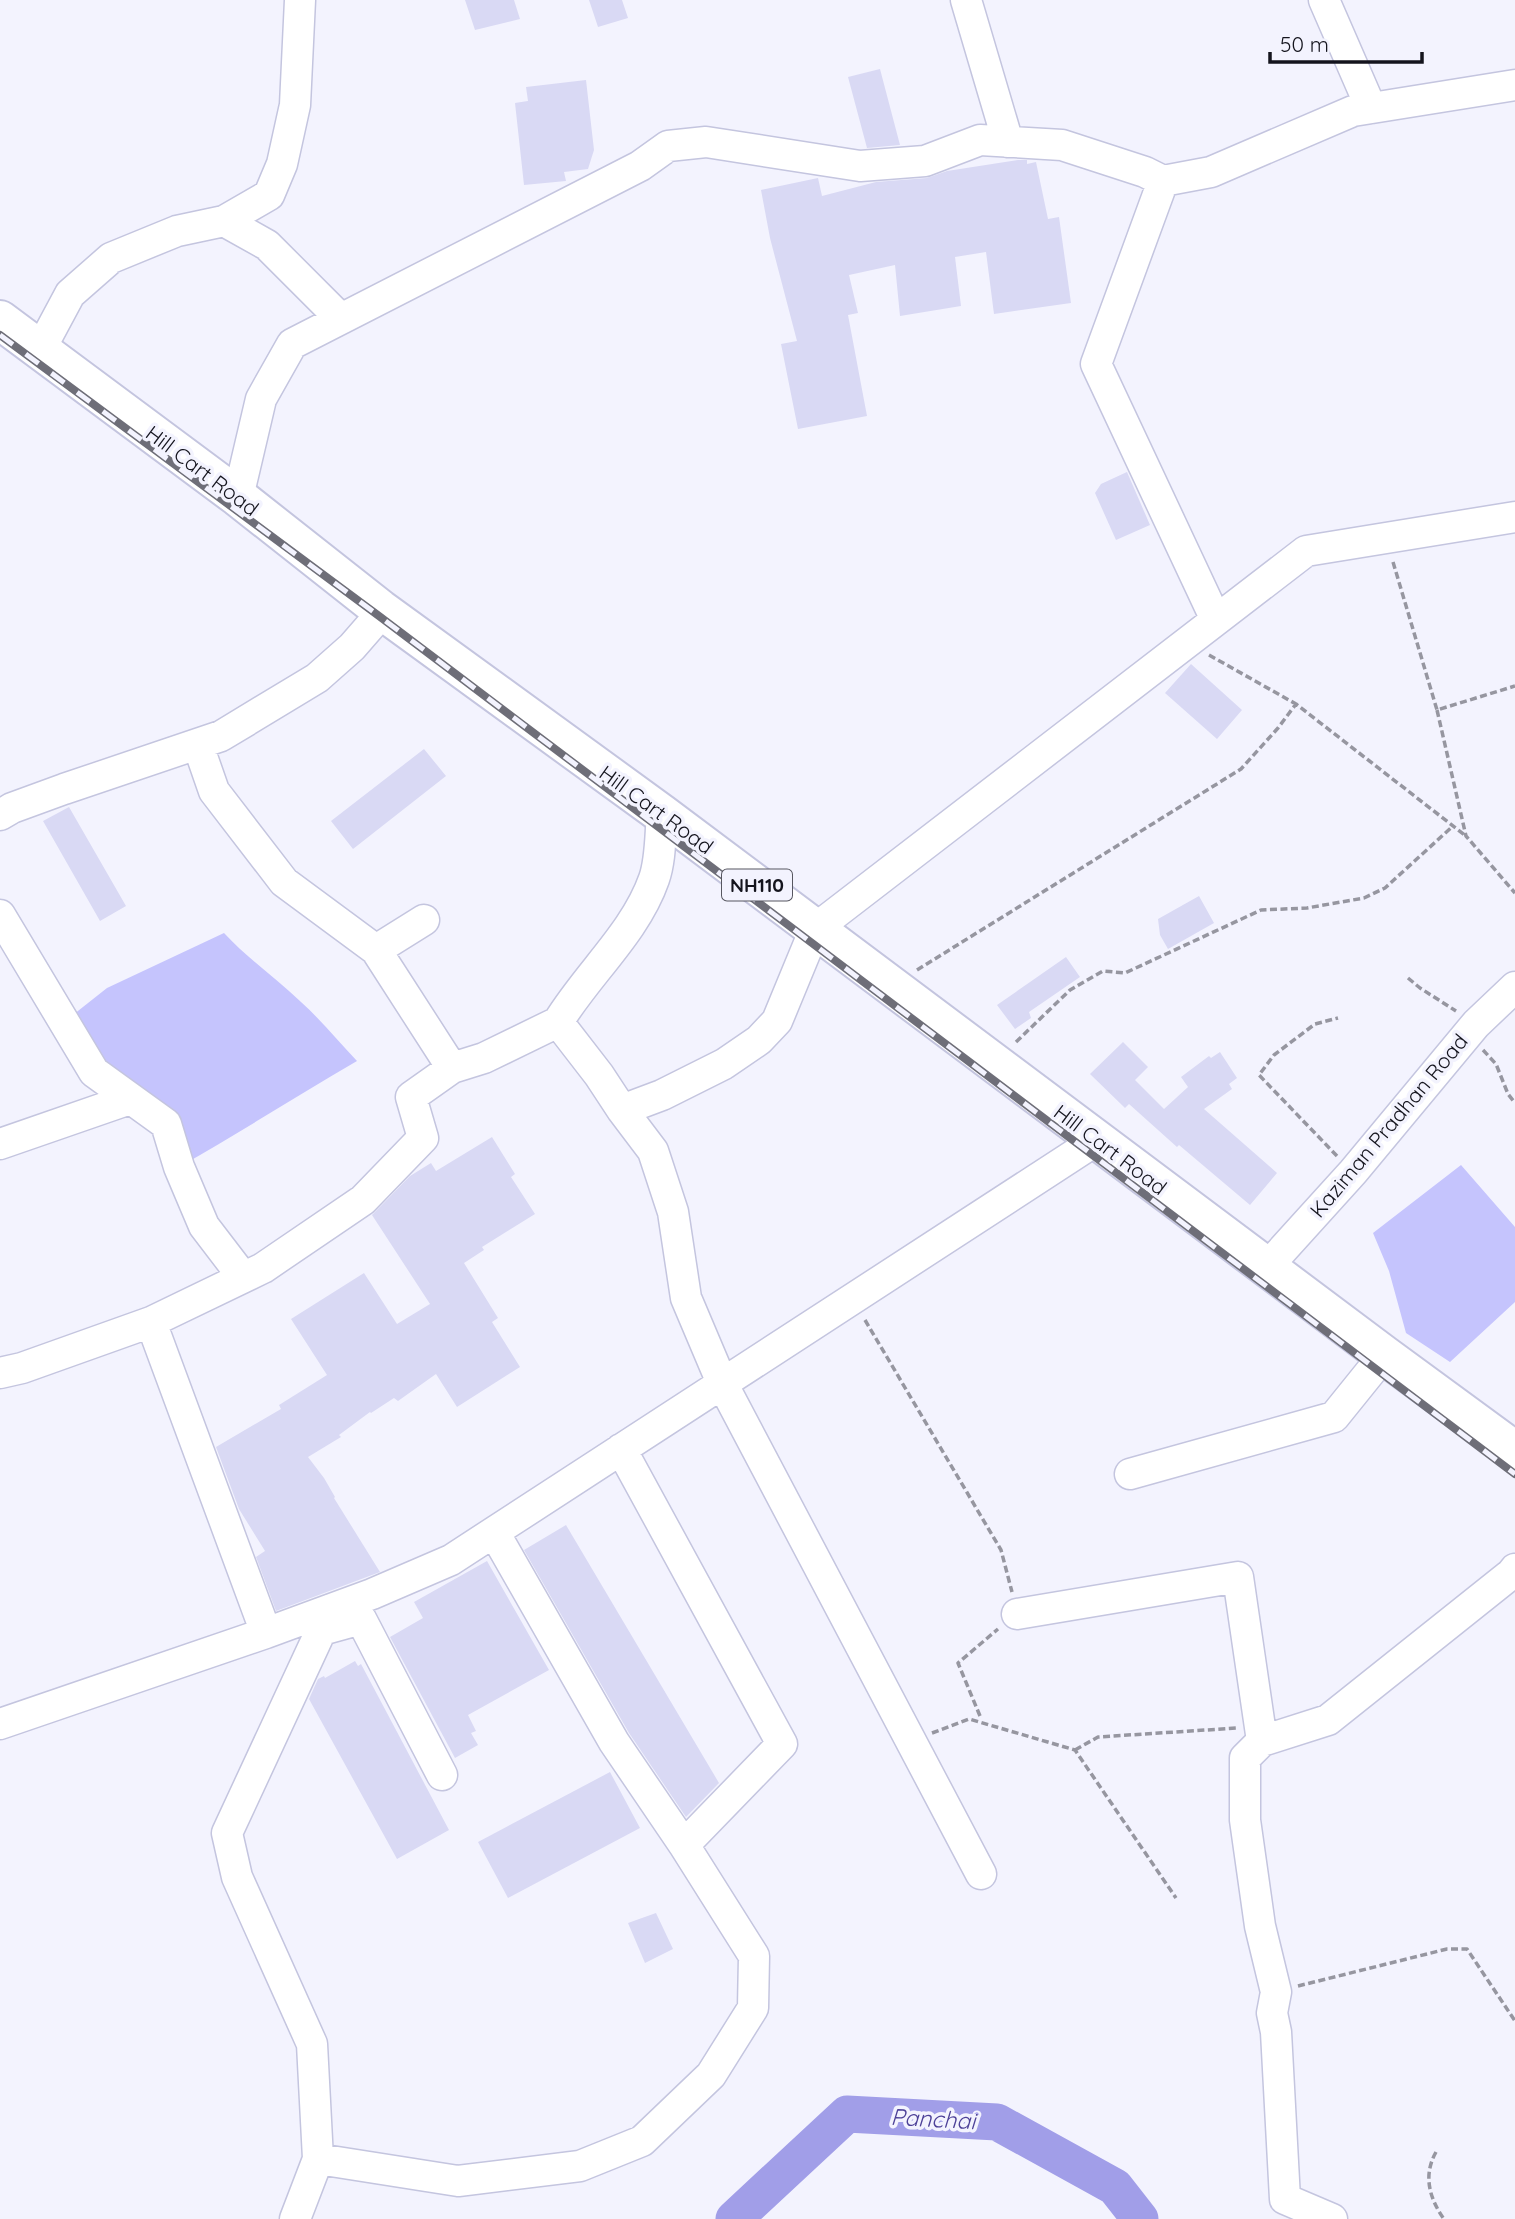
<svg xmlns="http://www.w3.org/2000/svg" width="1515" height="2219" font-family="Quicksand,sans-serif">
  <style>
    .grass { fill: #c5c4fd }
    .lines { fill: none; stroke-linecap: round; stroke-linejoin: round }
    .river { stroke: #a19ee8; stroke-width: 37 }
    .building { fill: #d9d9f4 }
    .minor-casing { stroke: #c4c5df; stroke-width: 33 }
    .highway-casing { stroke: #c4c5df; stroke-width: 42 }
    .path { stroke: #9696a0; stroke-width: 3.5; stroke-dasharray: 7 3.5; stroke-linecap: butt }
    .minor { stroke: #fff; stroke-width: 30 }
    .highway { stroke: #fff; stroke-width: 38 }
    .rail-casing { stroke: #6e6e78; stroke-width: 8 }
    .rail { stroke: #f3f3fe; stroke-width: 5; stroke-dasharray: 16; stroke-linecap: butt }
    .labels { text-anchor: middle; stroke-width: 7; stroke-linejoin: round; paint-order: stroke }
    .shield { fill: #f3f3fe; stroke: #575760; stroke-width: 2 }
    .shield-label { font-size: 19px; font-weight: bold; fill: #14141d }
    .street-label { font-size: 21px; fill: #14141d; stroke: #f3f3fe }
    .water-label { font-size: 23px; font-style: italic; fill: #4d4198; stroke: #f3f3fe }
  </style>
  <rect width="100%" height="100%" fill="#f3f3fe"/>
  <path class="grass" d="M 224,933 C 247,958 276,978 301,1002 C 321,1020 339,1042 357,1061 C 297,1096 239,1133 179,1167 L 166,1124 L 64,1022 L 107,988 Z
    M 1461,1165 L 1515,1227 L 1515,1302 L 1450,1362 L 1406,1333 L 1389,1271 L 1373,1233 Z"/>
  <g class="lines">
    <path class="river" d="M 734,2219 L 847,2114 L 997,2122 L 1115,2187 L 1140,2219"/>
  </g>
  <path class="building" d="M 465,0 L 514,0 L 520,19 L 475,30 Z
    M 589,0 L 622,0 L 628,18 L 598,27 Z
    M 880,69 L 900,145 L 867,148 L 848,77 Z
    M 586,80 L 594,150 L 588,169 L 564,172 L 566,181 L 524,185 L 515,103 L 528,101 L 526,87 Z
    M 1018,160 L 1027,160 L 1027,164 L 1036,162 L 1048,219 L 1059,217 L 1071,303 L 994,314 L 986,252 L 955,257 L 961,306 L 900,316 L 895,265 L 849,275 L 858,313 L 848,315 L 867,416 L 798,429 L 781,344 L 797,341 L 770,238 L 761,190 L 818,178 L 822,196 L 876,182 L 927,178 L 947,171 Z
    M 1127,472 L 1150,525 L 1116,540 L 1095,493 L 1101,484 Z
    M 1191,664 L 1242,710 L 1217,739 L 1165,693 Z
    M 424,749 L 446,776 L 353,849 L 331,821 Z
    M 69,807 L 126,906 L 100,921 L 43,821 Z
    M 1199,896 L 1214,923 L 1168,949 L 1160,935 L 1158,919 Z
    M 1066,957 L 1080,977 L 1029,1012 L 1031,1018 L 1015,1029 L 997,1005 Z
    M 1123,1042 L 1148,1067 L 1135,1080 L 1164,1109 L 1188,1087 L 1181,1077 L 1209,1056 L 1211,1058 L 1220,1052 L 1237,1078 L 1229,1084 L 1232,1089 L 1204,1109 L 1277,1173 L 1250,1205 L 1179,1145 L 1177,1147 L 1129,1104 L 1125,1108 L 1090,1074 Z
    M 492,1137 L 515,1174 L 511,1177 L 535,1214 L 482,1247 L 484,1250 L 464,1263 L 498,1318 L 492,1322 L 520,1367 L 457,1407 L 436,1374 L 398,1401 L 394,1398 L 371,1413 L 370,1412 L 339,1435 L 341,1437 L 308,1457 L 324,1478 L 335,1497 L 334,1498 L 380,1572 L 276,1611 L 256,1557 L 265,1551 L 239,1509 L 216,1447 L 281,1409 L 279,1405 L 327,1375 L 291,1319 L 364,1273 L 397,1324 L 430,1304 L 372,1215 L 410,1176 L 431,1163 L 436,1171 Z
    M 566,1525 L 719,1783 L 686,1817 L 629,1733 L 524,1550 Z
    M 487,1561 L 549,1670 L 468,1715 L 476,1731 L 471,1733 L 478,1745 L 455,1758 L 390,1637 L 423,1618 L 414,1602 Z
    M 355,1661 L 358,1666 L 361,1664 L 449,1830 L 397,1859 L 309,1699 L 318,1679 L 324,1676 L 325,1678 Z
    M 610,1772 L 640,1828 L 508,1898 L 478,1842 Z
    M 656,1913 L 673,1949 L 645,1963 L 628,1923 Z"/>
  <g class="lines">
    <g class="minor-casing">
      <path id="minor" d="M 966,0 L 1008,142
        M 1324,0 L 1371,108
        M 1163,181 L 1096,364 L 1216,620
        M 224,221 L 267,245 L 341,319
        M 40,350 L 70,294 L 111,258 L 177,231 L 224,221 L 269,195 L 282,164 L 295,105 L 300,0
        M 238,497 L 261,399 L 292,344 L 640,166 L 668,146 L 706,142 L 860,166 L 925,161 L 980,140 L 1062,145 L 1145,172 L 1163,181 L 1211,172 L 1353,111 L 1515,85
        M 198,745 L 214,791 L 284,882 L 376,950
        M 662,814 C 660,835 661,859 654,879 C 635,933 588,973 558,1022 L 599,1075 L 622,1110 L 653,1151 L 673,1212 L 686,1298 L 722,1383 L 981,1874
        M 0,815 L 12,808 L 64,789 L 221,736 L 317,678 L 352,647 L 379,616 L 380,609
        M 0,915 L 94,1072 L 166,1124 L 179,1167 L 204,1226 L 243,1277
        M 452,1068 L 484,1058 L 558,1022
        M 622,1110 L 662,1095 L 724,1064 L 759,1040 L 777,1021 L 815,929 L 1306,551 L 1515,517
        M 0,1144 L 130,1099
        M 1267,1267 L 1353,1172 L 1476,1024 L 1515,987
        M 151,1322 L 266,1633
        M 0,1373 L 22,1368 L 151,1322 L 263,1268 L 363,1200 L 423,1138 L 411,1097 L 452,1068 L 376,950 L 424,920
        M 1130,1474 L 1334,1417 L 1384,1355
        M 494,1532 L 614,1742 L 684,1845
        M 1017,1614 L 1238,1577 L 1262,1741 L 1328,1720 L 1511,1574 L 1515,1569
        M 325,1629 L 361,1619 L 442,1775
        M 0,1724 L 266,1633 L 372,1594 L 451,1560 L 1083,1149 L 1093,1137
        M 1262,1741 L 1245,1758 L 1245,1820 L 1260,1926 L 1276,1992 L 1272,2013 L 1276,2032 L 1285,2199 L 1332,2219
        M 318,2159 L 458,2181 L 580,2166 L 642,2141 L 711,2075 L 753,2008 L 754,1956 L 684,1845 L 782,1744 L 621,1449
        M 295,2219 L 318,2159 L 312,2044 L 237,1877 L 227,1833 L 331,1609"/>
    </g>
    <g class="highway-casing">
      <path id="highway" d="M 0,320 L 238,497 L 380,609 L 662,814 L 1384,1355 L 1515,1451"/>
    </g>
    <path class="path" d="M 1393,562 L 1437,710 L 1515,686
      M 1209,655 L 1296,704
      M 1437,710 L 1466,836 L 1515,893
      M 917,970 L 1241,769 L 1278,728 L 1296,704 L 1466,836
      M 1408,978 L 1420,988 L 1456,1011
      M 1016,1042 L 1070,990 L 1103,971 L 1125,973 L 1261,910 L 1307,908 L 1364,898 L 1385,888 L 1453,826
      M 1483,1050 L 1496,1064 L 1508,1094 L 1515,1103
      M 1337,1156 L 1259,1075 L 1274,1055 L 1315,1024 L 1338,1018
      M 865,1320 L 1001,1550 L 1012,1592
      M 980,1716 L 958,1663 L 998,1629
      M 932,1733 L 969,1719 L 1075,1750 L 1176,1898
      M 1075,1750 L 1098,1737 L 1237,1728
      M 1298,1986 L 1447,1949 L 1467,1949 L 1515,2021
      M 1436,2152 C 1423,2175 1429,2198 1444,2219"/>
    <use href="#minor" class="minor"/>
    <use href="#highway" class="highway"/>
    <g class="rail-casing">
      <path id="rail" d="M 0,335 L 379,616 L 1515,1474"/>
    </g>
    <use href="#rail" class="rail"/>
  </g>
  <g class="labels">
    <rect class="shield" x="722" y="869.5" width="70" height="31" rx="5"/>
    <g class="shield-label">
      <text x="757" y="892">NH110</text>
    </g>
    <g class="street-label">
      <text transform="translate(202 471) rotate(37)" y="7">Hill Cart Road</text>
      <text transform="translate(656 810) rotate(36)" y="7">Hill Cart Road</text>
      <text transform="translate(1389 1126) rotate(-50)" y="7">Kaziman Pradhan Road</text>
      <text transform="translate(1110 1150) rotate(37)" y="7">Hill Cart Road</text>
    </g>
    <g class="water-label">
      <text transform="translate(933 2119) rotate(3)" y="8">Panchai</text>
    </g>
  </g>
  <path d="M1270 52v10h152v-10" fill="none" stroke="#14141d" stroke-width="3.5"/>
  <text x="1280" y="52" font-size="21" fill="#14141d" stroke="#f3f3fe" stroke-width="5" paint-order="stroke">50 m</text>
</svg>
